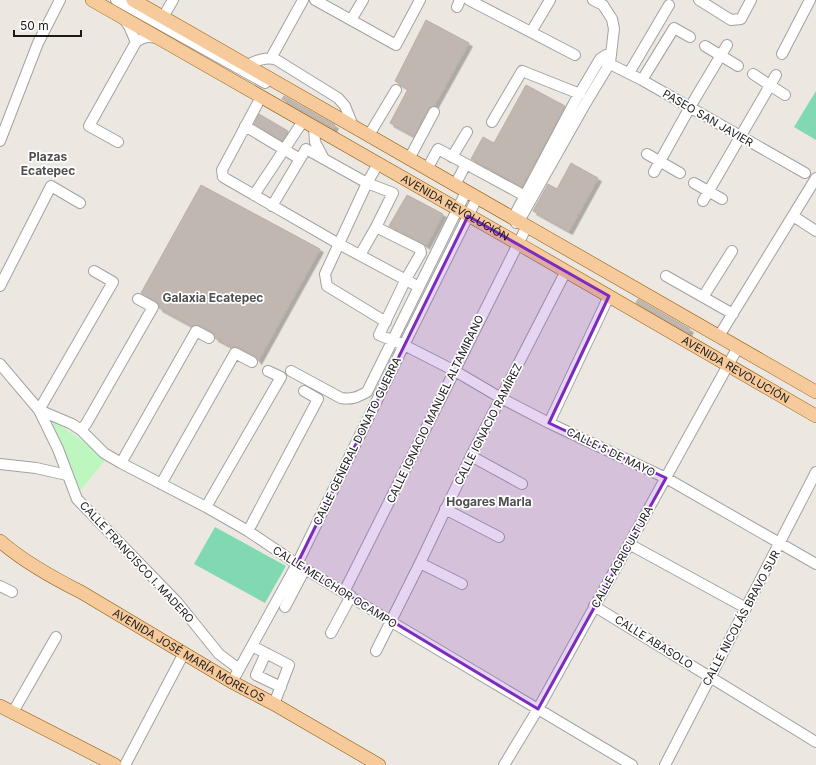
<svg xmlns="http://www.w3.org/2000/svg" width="816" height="765" font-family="Inter,sans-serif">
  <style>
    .park { fill: #bef6c0 }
    .pitch { fill: #81d9b2 }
    .building { fill: #c0b7b1; stroke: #bdaea4; filter: url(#shadow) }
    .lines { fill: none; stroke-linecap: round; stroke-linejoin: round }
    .minor-casing { stroke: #a2a2a2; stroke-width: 12 }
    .major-casing { stroke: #8b5807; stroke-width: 14 }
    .minor { stroke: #fff; stroke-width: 10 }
    .major { stroke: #f7ca9b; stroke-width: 13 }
    .marked { fill: #7b2cbf; fill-opacity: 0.2; stroke: #7b2cbf; stroke-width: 3; stroke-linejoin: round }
    .labels { text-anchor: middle; stroke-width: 3.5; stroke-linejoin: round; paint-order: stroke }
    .street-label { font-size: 11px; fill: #1b1b1b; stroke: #fff }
    .neighbourhood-label { font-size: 12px; font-weight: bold; fill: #4e4e4e; stroke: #fff }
  </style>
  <defs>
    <filter id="shadow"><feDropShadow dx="3.5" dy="3.5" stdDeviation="0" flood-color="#0004"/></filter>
  </defs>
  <rect width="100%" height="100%" fill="#ece8e1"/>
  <path class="park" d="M 51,419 L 107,458 L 78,493 Z"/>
  <path class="pitch" d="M 816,91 L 816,140 L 794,127 Z
    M 215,527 L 286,566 L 265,603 L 194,564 Z"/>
  <path class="building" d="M 426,20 L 469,43 L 434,106 L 428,109 L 414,136 L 390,123 L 408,89 L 395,81 Z
    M 526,85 L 565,106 L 522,187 L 471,159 L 483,137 L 494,143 Z
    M 284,96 L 335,125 L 333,129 L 282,99 Z
    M 259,114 L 288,131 L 282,141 L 254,124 Z
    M 571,163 L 598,178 L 569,231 L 533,211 L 548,184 L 557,189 Z
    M 201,185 L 320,249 L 258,361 L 255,356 L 238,347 L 232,347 L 215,338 L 212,332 L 199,325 L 192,326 L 159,308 L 159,304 L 156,302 L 141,293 Z
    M 407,195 L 443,214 L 426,246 L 423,243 L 389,226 Z
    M 638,299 L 690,329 L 688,333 L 636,303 Z"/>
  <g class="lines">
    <g class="minor-casing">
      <path id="minor" d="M 116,0 L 265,83
        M 315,0 L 396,45 L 420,0
        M 469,0 L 575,55
        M 699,0 L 731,20 L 741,19 L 751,0
        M 457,7 L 460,0
        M 163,17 L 173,0
        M 124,19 L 129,26 L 136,42
        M 351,20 L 363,0
        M 531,32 L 550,0
        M 705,46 L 738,66
        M 782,54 L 810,0
        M 271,58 L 303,0
        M 600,59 L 642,80 L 805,173
        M 247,65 C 256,61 264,57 275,59 L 338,98 L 345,106 L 353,126
        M 629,73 L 669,5
        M 753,74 L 785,95
        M 642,80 L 674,28 L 690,37
        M 261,97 L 222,170 L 223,177 L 339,244 L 419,287
        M 492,122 L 522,71 L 580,94
        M 245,126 L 300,159
        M 314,127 L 315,142 L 324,159
        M 369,135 L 396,90
        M 0,141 L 38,43 L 60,0
        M 118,142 L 89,126 L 136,42 C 143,37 148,36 156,38
        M 647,154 L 680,173
        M 452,157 L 467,132
        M 409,159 L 434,112
        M 378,164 L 367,183 L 325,274 L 327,286 L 386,322
        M 427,169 L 438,149 L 466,164
        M 654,172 L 690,107 L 727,45
        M 694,183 L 722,199
        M 455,185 L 466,164 L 525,196
        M 254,195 L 303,121
        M 703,201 L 776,75
        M 272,206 L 306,149 L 367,183 L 393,193 L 376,227 L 360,255
        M 793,216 L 816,231
        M 519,221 L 584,106 L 610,63 L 614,29 L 612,19 L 603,5 L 593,0
        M 516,223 L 513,218 L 574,103 L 600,59 L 606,55
        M 376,227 L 420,249 L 421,253 L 406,279 L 379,335 L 404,345 L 455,371 L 501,398 L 549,423 L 666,478 L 816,564
        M 94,271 L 113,282 L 39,410 L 72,424 L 81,430 L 104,453 L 121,463 L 206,507 L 248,531 L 297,564 L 390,621 L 632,765
        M 666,276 L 733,314
        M 0,286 L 51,186 L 80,203
        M 703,297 L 732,251
        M 719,336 L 816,178
        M 0,364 L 39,410 L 58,449 L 77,499 L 177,602 L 219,654 L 239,669
        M 291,371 L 341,398 C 351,400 358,397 367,392 L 466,192
        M 549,423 L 609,296
        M 81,430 L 86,424 L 153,307 L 138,299
        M 471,456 L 522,484
        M 121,463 L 196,331 L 209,338
        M 0,464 L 36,468 L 67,475
        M 161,484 L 235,353 L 252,362
        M 206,507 L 281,377 L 268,371
        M 445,509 L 499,537
        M 248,531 L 318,399 L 304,391
        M 629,544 L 746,608
        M 420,563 L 462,584
        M 0,586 L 12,592
        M 344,592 L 527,226
        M 594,606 L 816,742
        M 285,607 L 305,569
        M 331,633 L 351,596
        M 252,646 L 289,665 L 274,704
        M 376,651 L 420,563 L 471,456 L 566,271
        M 266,653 L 256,675 L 281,687
        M 232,682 L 297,564 L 404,345 L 477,198
        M 13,712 L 56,637
        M 125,765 L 184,653
        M 504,765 L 538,709 L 738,347
        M 665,765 L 816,472"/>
    </g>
    <g class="major-casing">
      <g id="major">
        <path id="s1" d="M 92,0 L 524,247 L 816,416"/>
        <path d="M 133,0 L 816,392"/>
        <path id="s2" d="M 0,541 C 24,562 53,578 81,592 L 232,682 L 274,704 L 379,765"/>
        <path d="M 0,706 L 115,765"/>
      </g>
    </g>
    <use href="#minor" class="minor"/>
    <use href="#major" class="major"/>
  </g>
  <path class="marked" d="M 468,216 L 609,296 L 549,423 L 666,478 L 538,709 L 297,564 Z"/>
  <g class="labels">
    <g class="street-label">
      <text transform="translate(708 118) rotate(30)" y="4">PASEO SAN JAVIER</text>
      <text dy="4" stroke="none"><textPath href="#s1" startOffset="418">AVENIDA REVOLUCIÓN</textPath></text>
      <text dy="4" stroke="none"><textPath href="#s1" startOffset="742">AVENIDA REVOLUCIÓN</textPath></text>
      <text transform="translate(435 409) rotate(-64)" y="4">CALLE IGNACIO MANUEL ALTAMIRANO</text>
      <text transform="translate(488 424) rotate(-63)" y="4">CALLE IGNACIO RAMÍREZ</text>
      <text transform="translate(357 441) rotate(-64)" y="4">CALLE GENERAL DONATO GUERRA</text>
      <text transform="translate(611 452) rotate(26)" y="4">CALLE 5 DE MAYO</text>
      <text transform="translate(622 557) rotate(-61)" y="4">CALLE AGRICULTURA</text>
      <text transform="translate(137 562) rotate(47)" y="4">CALLE FRANCISCO I. MADERO</text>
      <text transform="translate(335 587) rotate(32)" y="4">CALLE MELCHOR OCAMPO</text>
      <text transform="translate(741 618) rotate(-62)" y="4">CALLE NICOLÁS BRAVO SUR</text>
      <text transform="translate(654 642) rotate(32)" y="4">CALLE ABASOLO</text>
      <text dy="4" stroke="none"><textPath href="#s2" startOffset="221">AVENIDA JOSÉ MARÍA MORELOS</textPath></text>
    </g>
    <g class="neighbourhood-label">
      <text x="48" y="161">Plazas<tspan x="48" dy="14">Ecatepec</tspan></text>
      <text x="213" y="302">Galaxia Ecatepec</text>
      <text x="489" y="506">Hogares Marla</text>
    </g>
  </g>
  <path d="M14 30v6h67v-6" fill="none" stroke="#1b1b1b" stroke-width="2"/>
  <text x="20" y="30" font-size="12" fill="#1b1b1b" stroke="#ffffff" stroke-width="3" paint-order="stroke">50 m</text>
</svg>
